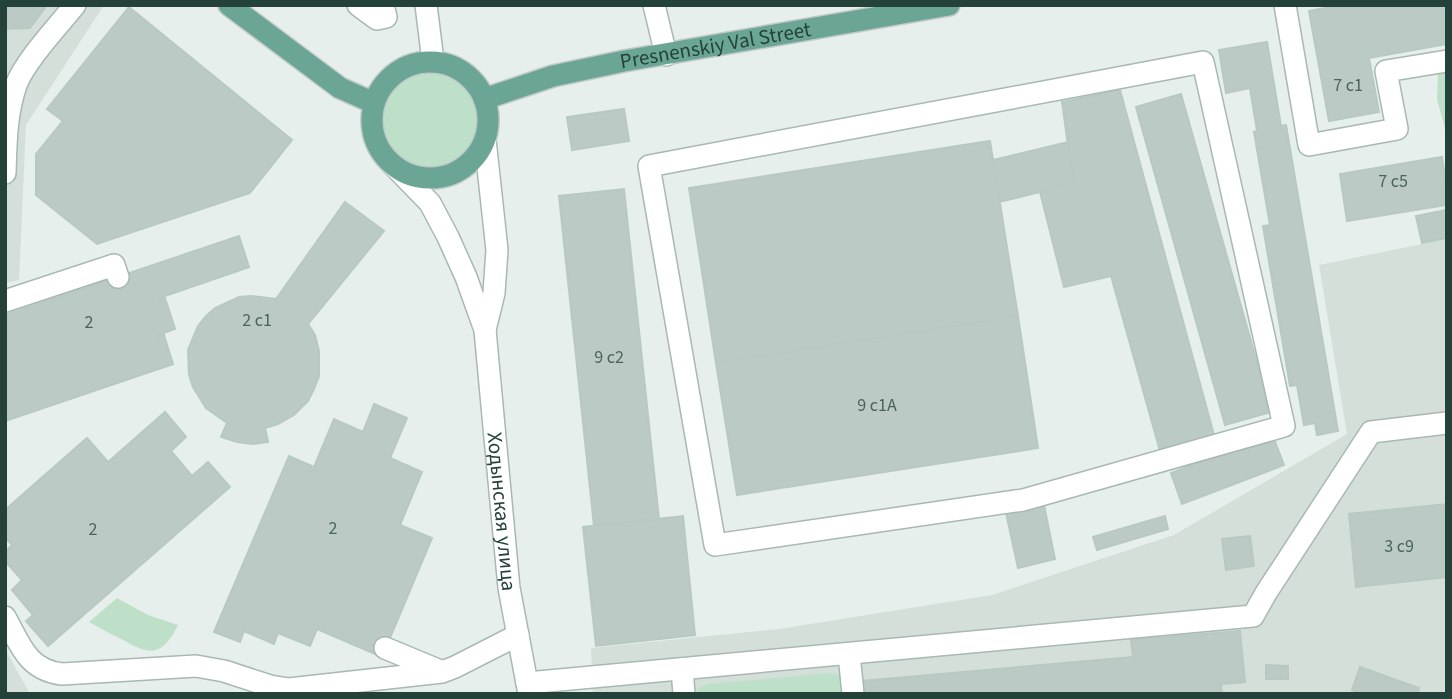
<svg xmlns="http://www.w3.org/2000/svg" width="1452" height="699" font-family="'Source Sans 3',sans-serif">
  <style>
    .built { fill: #d4dfda }
    .green { fill: #bfe0c8 }
    .building { fill: #bbcac4; stroke: #b8c9c2; stroke-width: 2 }
    .lines { fill: none; stroke-linecap: round; stroke-linejoin: round }
    .minor-casing { stroke: #a8b8b2; stroke-width: 24 }
    .major-casing { stroke: #c2cac8; stroke-width: 24 }
    .minor { stroke: #fff; stroke-width: 21 }
    .major { stroke: #6aa596; stroke-width: 21 }
    .labels { text-anchor: middle; stroke-width: 5; stroke-linejoin: round; paint-order: stroke }
    .number-label { font-size: 18px; fill: #4a645c }
    .street-label { font-size: 21px; fill: #24423a; stroke: #f7fbf9 }
  </style>
  <rect width="100%" height="100%" fill="#e6efeb"/>
  <path class="built" d="M 5,5 L 104,5 L 26,125 L 19,280 L 5,283 Z
    M 1447,239 L 1447,694 L 593,694 L 591,648 L 779,629 L 992,595 L 1174,535 L 1347,434 L 1319,265 Z
    M 5,649 L 30,694 L 5,694 Z"/>
  <path class="green" d="M 1447,69 L 1447,136 L 1437,99 L 1438,74 Z
    M381 119a50 50 0 1 1 100 0a50 50 0 1 1-100 0Z
    M 117,598 L 148,615 L 178,625 C 163,654 153,657 125,641 C 113,635 101,629 89,622 Z
    M 829,673 L 841,675 L 847,694 L 695,694 L 698,688 L 708,684 Z"/>
  <path class="building" d="M 5,5 L 47,5 L 30,28 L 5,29 Z
    M 1340,5 L 1447,5 L 1447,44 L 1369,58 L 1379,112 L 1329,121 L 1309,11 Z
    M 129,7 L 292,140 L 250,193 L 97,244 L 36,195 L 36,154 L 63,121 L 47,109 Z
    M 1267,42 L 1281,126 L 1286,125 L 1338,431 L 1317,435 L 1315,423 L 1304,425 L 1297,385 L 1290,386 L 1263,226 L 1270,225 L 1254,132 L 1257,131 L 1250,88 L 1226,93 L 1219,50 Z
    M 1120,90 L 1214,435 L 1160,451 L 1111,276 L 1064,287 L 1040,192 L 1073,181 L 1062,102 Z
    M 1181,94 L 1271,412 L 1225,425 L 1136,107 Z
    M 624,109 L 629,141 L 572,150 L 567,117 Z
    M 990,141 L 1018,316 L 716,363 L 689,188 Z
    M 1068,142 L 1073,181 L 1040,192 L 999,202 L 993,160 Z
    M 1442,157 L 1447,189 L 1447,205 L 1347,221 L 1340,174 Z
    M 624,189 L 659,519 L 594,526 L 559,196 Z
    M 345,202 L 384,231 L 308,324 L 315,335 L 319,351 L 319,376 L 314,389 L 308,401 L 294,415 L 278,424 L 265,428 L 268,442 L 253,444 L 237,442 L 221,437 L 227,423 L 206,408 L 193,387 L 189,375 L 188,350 L 198,326 L 206,316 L 215,308 L 239,297 L 251,296 L 276,299 Z
    M 1446,210 L 1447,238 L 1422,243 L 1416,216 Z
    M 239,236 L 249,267 L 159,298 L 159,300 L 165,298 L 175,329 L 158,335 L 158,337 L 164,335 L 173,364 L 5,421 L 5,315 Z
    M 1018,316 L 1038,448 L 737,495 L 716,363 Z
    M 374,404 L 407,418 L 390,458 L 422,472 L 400,525 L 432,538 L 382,657 L 317,629 L 310,646 L 278,633 L 274,644 L 244,631 L 240,642 L 214,632 L 289,456 L 312,466 L 310,471 L 312,472 L 334,419 L 363,432 Z
    M 165,412 L 186,437 L 171,451 L 192,476 L 208,462 L 230,487 L 48,646 L 26,621 L 33,615 L 12,590 L 22,580 L 5,561 L 5,552 L 12,545 L 5,537 L 5,510 L 87,438 L 108,462 Z
    M 1272,434 L 1284,465 L 1182,504 L 1171,473 Z
    M 1447,504 L 1447,577 L 1356,587 L 1349,514 Z
    M 1044,505 L 1055,559 L 1018,568 L 1006,513 Z
    M 683,516 L 695,635 L 596,646 L 583,527 Z
    M 1165,516 L 1168,529 L 1097,550 L 1093,537 Z
    M 1250,536 L 1254,566 L 1226,570 L 1222,539 Z
    M 1240,631 L 1245,682 L 1221,684 L 1222,694 L 864,694 L 862,681 L 1133,657 L 1131,640 Z
    M 1266,665 L 1288,666 L 1288,679 L 1266,679 Z
    M 1360,667 L 1419,688 L 1417,694 L 1362,694 L 1352,690 Z"/>
  <g class="lines">
    <g class="minor-casing">
      <g id="minor">
        <path d="M 358,5 L 377,19 L 386,17 L 383,5"/>
        <path d="M 426,5 L 433,61"/>
        <path d="M 654,5 L 666,55"/>
        <path d="M 1285,5 L 1309,145 L 1397,129 L 1386,71 L 1447,61"/>
        <path d="M 1203,62 L 1284,426 L 1023,500 L 715,545 L 649,166 Z"/>
        <path d="M 485,140 L 497,250 L 494,293 L 485,330"/>
        <path id="s1" d="M 393,165 L 430,203 L 448,237 L 466,277 L 485,330 L 509,588 L 529,694"/>
        <path d="M 5,173 C 6,143 6,114 16,85 C 25,61 58,26 75,5"/>
        <path d="M 5,301 L 114,265 L 118,277"/>
        <path d="M 5,617 C 20,644 27,670 62,674 L 196,666 L 224,671 L 270,686 L 289,689 L 442,672 L 455,667 L 518,635"/>
        <path d="M 385,648 L 438,670"/>
        <path d="M 849,654 L 853,694"/>
        <path d="M 682,669 L 684,694"/>
        <path d="M 527,683 L 1253,616 L 1266,593 L 1371,432 L 1447,423"/>
      </g>
    </g>
    <g class="major-casing">
      <g id="major">
        <path d="M 229,5 L 340,88 L 374,103"/>
        <circle cx="430" cy="120" r="58"/>
        <path id="s2" d="M 484,99 L 553,76 L 624,61 L 949,5"/>
      </g>
    </g>
    <use href="#minor" class="minor"/>
    <use href="#major" class="major"/>
  </g>
  <g class="labels">
    <g class="number-label">
      <text x="1348" y="91">7 с1</text>
      <text x="1393" y="187">7 с5</text>
      <text x="257" y="326">2 c1</text>
      <text x="89" y="328">2</text>
      <text x="609" y="363">9 с2</text>
      <text x="877" y="411">9 с1А</text>
      <text x="333" y="534">2</text>
      <text x="93" y="535">2</text>
      <text x="1399" y="552">3 c9</text>
    </g>
    <g class="street-label">
      <text dy="7" stroke="none"><textPath href="#s2" startOffset="238">Presnenskiy Val Street</textPath></text>
      <text dy="7" stroke="none"><textPath href="#s1" startOffset="374">Ходынская улица</textPath></text>
    </g>
  </g>
  <rect width="1452" height="699" fill="none" stroke="#24423a" stroke-width="14"/>
</svg>
